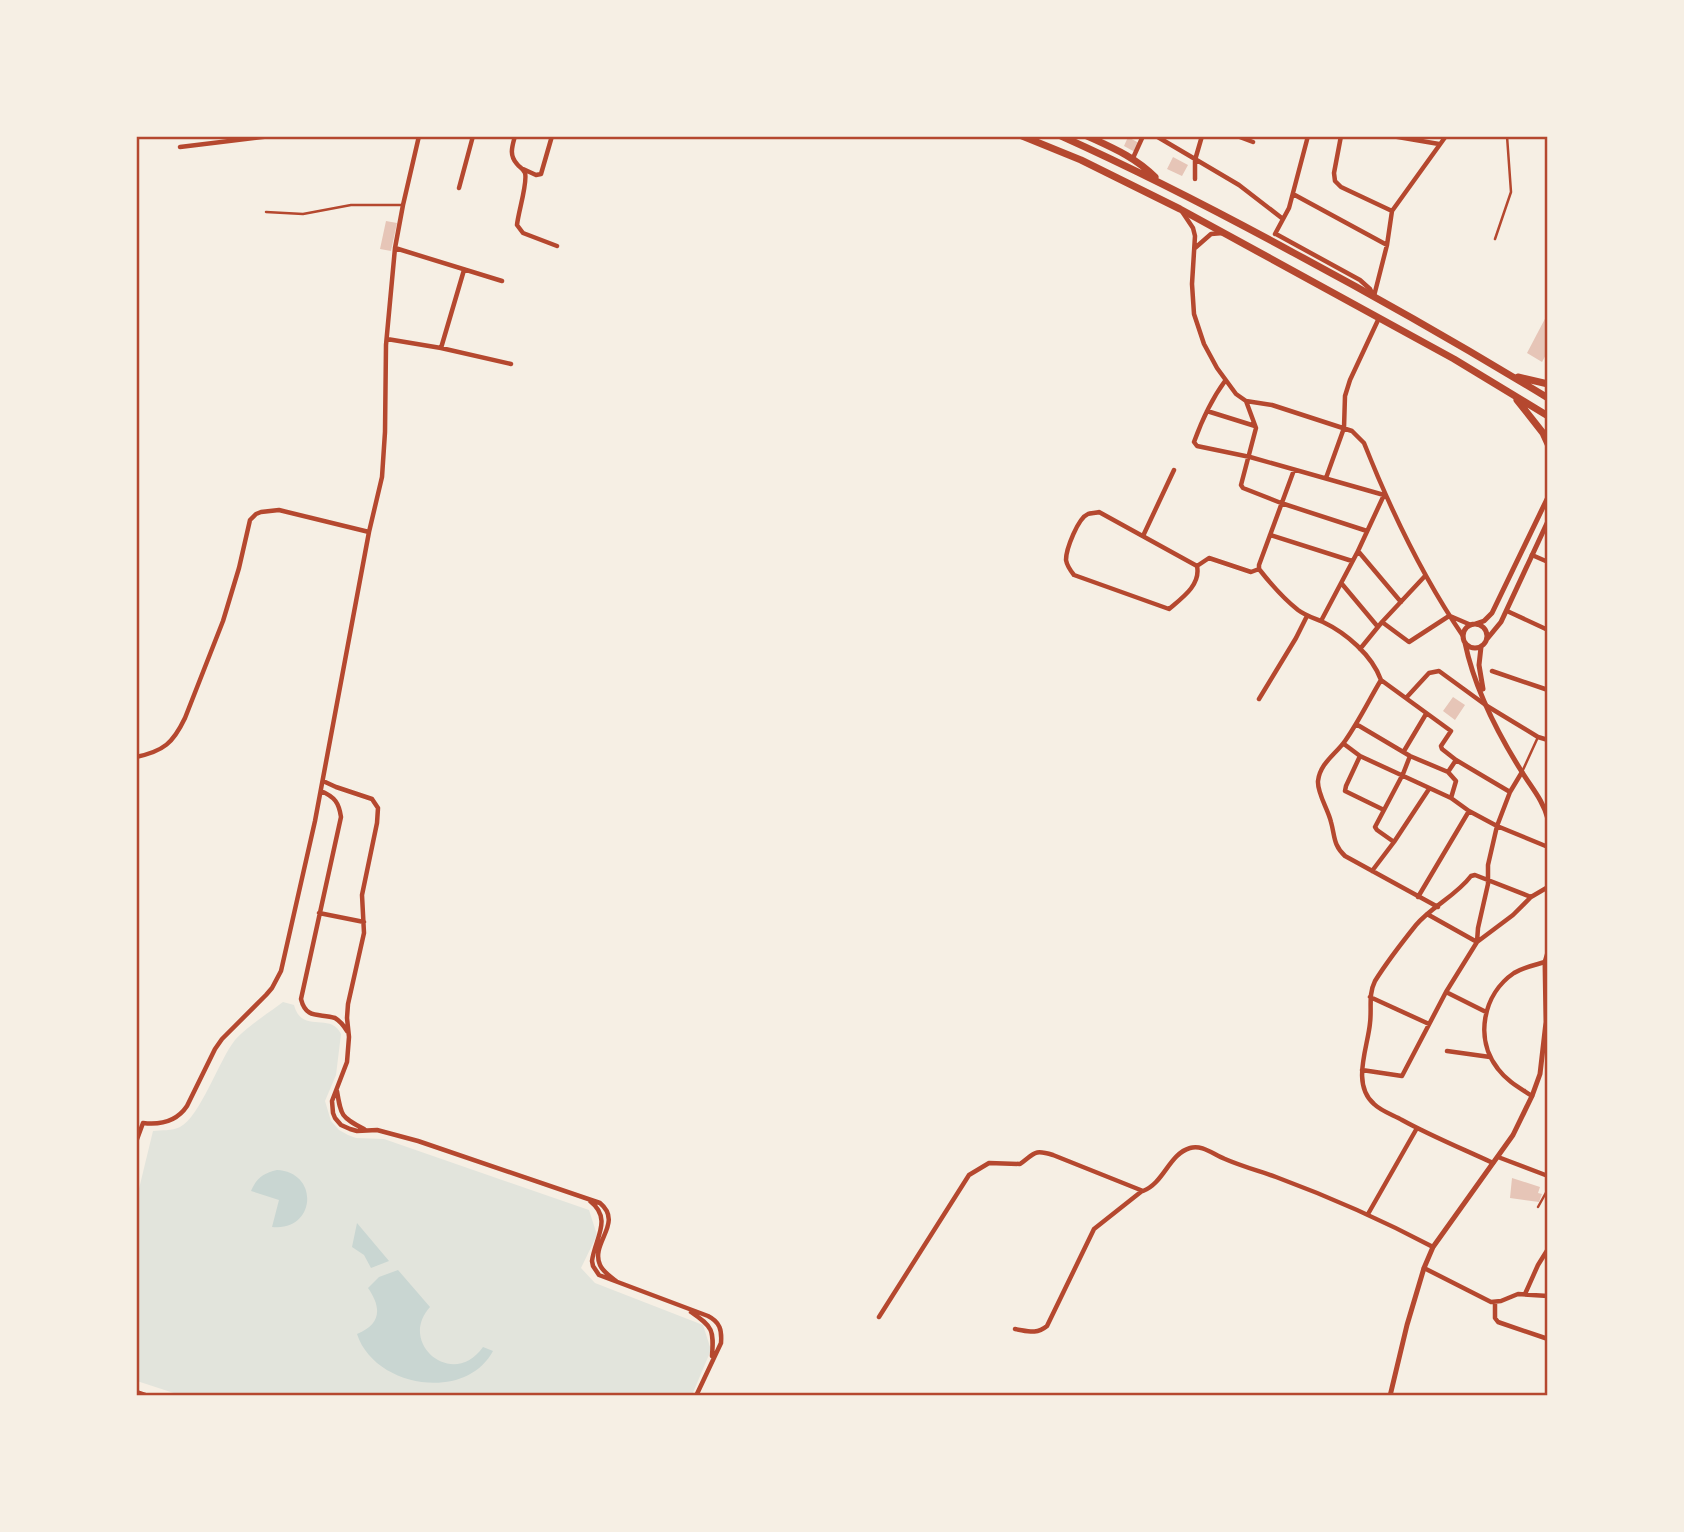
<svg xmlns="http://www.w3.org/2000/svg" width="1684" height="1532" font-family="'PT Sans',sans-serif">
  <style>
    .green { fill: #e2e4dc }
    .water { fill: #c9d6d2 }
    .building { fill: #e6c5b7 }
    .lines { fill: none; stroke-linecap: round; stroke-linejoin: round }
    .service { stroke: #b5482f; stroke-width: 2.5 }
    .minor { stroke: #b5482f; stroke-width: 4.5 }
    .tertiary { stroke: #b5482f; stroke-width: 5 }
    .primary { stroke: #b5482f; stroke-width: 7 }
    .neatline { fill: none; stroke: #b5482f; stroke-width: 2.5 }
  </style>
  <rect width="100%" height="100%" fill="#f6efe4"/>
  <path class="green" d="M 283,1002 L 294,1005 C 302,1035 330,1011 341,1034 L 336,1075 L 325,1101 L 331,1121 L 339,1130 L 348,1135 L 356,1138 L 384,1139 L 589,1210 L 597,1235 L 581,1268 L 595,1283 L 703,1325 L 711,1350 L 692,1395 L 183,1396 L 137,1381 L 137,1197 L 153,1131 C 161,1130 172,1131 180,1127 C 200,1117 219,1060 235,1040 C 245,1028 270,1012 283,1002 Z"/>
  <path class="water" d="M 277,1170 C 320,1172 316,1232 272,1227 L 279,1200 L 251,1191 C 256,1179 263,1173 277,1170 Z
    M 357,1223 L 389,1261 L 371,1268 L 364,1255 L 352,1247 Z
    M 398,1270 L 430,1307 C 397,1343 453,1390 483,1347 L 493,1351 C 465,1403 374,1387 357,1334 C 381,1324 382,1308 368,1288 L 379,1277 Z"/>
  <path class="building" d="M 1128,137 L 1139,143 L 1135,152 L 1124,146 Z
    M 1173,157 L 1188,165 L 1182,176 L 1167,169 Z
    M 386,221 L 397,223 L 391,251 L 380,249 Z
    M 1548,313 L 1548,351 L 1542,362 L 1527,353 Z
    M 1453,697 L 1465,705 L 1455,720 L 1443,711 Z
    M 1512,1178 L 1540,1187 L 1538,1193 L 1542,1194 L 1539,1202 L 1510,1198 Z"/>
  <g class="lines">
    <path class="service" d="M 266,212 L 303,214 L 351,205 L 403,205
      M 1495,239 L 1511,192 L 1507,136
      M 1522,772 L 1538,737
      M 1538,1207 L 1548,1189"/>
    <path class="minor" d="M 515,136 C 512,147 509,155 517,164 C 520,168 523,168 525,173 C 528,182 518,213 517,225 L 523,233 L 557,246
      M 1156,136 L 1239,185 L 1283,219
      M 1237,136 L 1253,142
      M 1341,136 L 1334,173 L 1335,181 L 1341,187 L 1392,211
      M 1392,136 L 1439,144
      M 180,147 L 271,136
      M 1133,158 L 1143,136
      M 523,169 L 536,175 L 541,174 L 552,136
      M 1195,179 L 1195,160 L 1202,136
      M 459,188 L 473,136
      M 1293,194 L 1387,245
      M 1181,210 L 1193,228 L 1195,236 L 1192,284 L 1194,314 L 1204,344 L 1217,368 L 1236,394 L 1246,401 L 1256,428 L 1241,485 L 1243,488 L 1281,503 L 1367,531
      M 1275,234 L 1289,208 L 1308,136
      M 1276,234 L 1360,280 L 1370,289 L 1373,295
      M 395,248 L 502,281
      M 1195,248 L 1211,234 L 1223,233
      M 1374,296 L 1387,245 L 1392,211 L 1446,136
      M 387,339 L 441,348 L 511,364
      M 441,348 L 464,270
      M 1225,381 C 1211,400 1202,420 1194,442 L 1197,446 L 1250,457 L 1384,495 L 1358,551 L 1321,621
      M 1246,401 L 1272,405 L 1352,431 L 1364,443 C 1391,511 1422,576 1463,636
      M 1207,411 L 1255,426
      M 1326,478 L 1344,428 L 1345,396 L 1350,380 L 1379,318
      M 1270,535 L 1352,561
      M 1143,536 L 1174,470
      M 1358,551 L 1401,602
      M 1532,555 L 1548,562
      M 1197,566 C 1201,585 1182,598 1169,609 L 1074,575 C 1070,570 1067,566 1066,560 C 1066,549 1078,518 1088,514 C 1090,513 1097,513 1099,512 L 1197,566 L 1209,558 L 1251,572 L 1259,569
      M 1259,569 C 1270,583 1284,599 1298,610 C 1306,616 1314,618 1323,622 C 1346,633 1372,655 1381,680 L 1451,731 L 1441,746 L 1442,749 L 1456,760 L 1510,792
      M 1259,569 L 1259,565 L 1294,470
      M 1342,584 L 1378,627
      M 1507,611 L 1548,630
      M 1450,616 L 1471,625
      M 1382,622 L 1409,642 L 1449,616
      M 1360,649 L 1382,622 L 1425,576
      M 1492,671 L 1548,690
      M 1381,680 C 1369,700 1359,721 1345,741 C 1336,754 1320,763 1318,781 C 1317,793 1328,809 1331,822 C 1335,836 1333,845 1345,856 L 1438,907
      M 1406,698 L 1429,673 L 1439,671 L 1487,706 L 1538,737 L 1548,740
      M 1259,699 L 1296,638 L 1307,616
      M 1356,724 L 1410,756 L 1448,772 L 1456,781 L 1451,798
      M 1344,744 L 1360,756 L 1451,798 L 1469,811 L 1497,826 L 1548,847
      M 1404,751 L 1426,714
      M 1360,756 L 1346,786 L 1345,791 L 1384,810
      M 136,757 C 164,751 173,743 185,718 L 223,621 L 239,568 L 250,520 L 256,514 L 261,512 L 279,510 L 369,532
      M 1448,772 L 1456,760
      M 323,781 L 336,787 L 372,799 L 378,808 L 377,823 L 362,895 L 364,933 L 348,1004 L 347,1018 L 349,1037 L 347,1062 L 332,1101 L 333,1113 L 335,1118 L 341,1125 L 350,1129 L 357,1131 L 377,1130 L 418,1141 L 600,1203 C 624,1223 590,1243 600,1265 C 603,1272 610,1276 616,1281
      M 321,791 C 335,797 339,803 341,817 L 301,999 C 306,1020 320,1013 335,1018 C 340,1021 344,1026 347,1031
      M 1394,842 L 1377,830 L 1375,827 L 1403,774 L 1410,756
      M 1372,871 L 1394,842 L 1429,789
      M 1418,897 L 1469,811
      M 319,913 L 364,922
      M 1427,914 L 1477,942
      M 1477,942 L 1513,915 L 1531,897 L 1548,887
      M 1446,992 L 1486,1012
      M 1370,997 L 1429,1024
      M 1447,1051 L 1490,1057
      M 1362,1070 L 1402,1076 L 1446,992 L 1477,942 L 1478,928 L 1488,884 L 1488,865 L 1497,826 L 1510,792 L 1522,772
      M 337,1091 C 341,1116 341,1117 364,1129
      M 1532,1096 C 1520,1088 1507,1081 1498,1069 C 1474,1039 1483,994 1514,973 C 1524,967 1535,965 1545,962
      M 136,1142 L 143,1123 C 160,1125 177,1121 187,1106 L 215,1049 L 222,1039 L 266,995 L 272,988 L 281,971 L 315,821 L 369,532 L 382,477 L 385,432 L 386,345 L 395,248 L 403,205 L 419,136
      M 1498,1157 L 1548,1176
      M 1493,1163 C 1463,1149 1431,1136 1402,1120 C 1393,1115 1381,1111 1374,1104 C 1351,1084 1368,1047 1370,1023 C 1372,1008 1368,995 1375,981 C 1385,965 1404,940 1416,925 C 1432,906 1456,896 1471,876 L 1475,875 L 1531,897
      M 590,1201 C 613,1219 595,1238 592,1261 L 593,1266 L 599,1275 L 708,1316 C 720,1322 722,1330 721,1343 L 696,1396
      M 1368,1214 L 1417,1128
      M 1424,1268 L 1491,1302 L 1501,1301 L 1518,1294 L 1548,1296
      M 1525,1294 L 1538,1265 L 1548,1249
      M 1495,1302 L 1495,1318 L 1498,1322 L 1548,1339
      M 691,1312 C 713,1327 714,1330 712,1356
      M 879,1317 L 969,1175 L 989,1163 L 1020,1164 C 1035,1153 1034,1149 1053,1155 L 1143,1191 C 1164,1183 1169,1154 1190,1148 C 1202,1144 1214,1155 1225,1159 C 1241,1166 1259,1171 1276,1177 C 1330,1197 1382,1220 1433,1247
      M 1015,1329 C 1028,1331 1036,1335 1047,1326 L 1094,1229 L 1142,1191
      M 136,1392 L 148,1396"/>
    <path class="tertiary" d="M1463 636a12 12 0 1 1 24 0a12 12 0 1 1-24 0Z
      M 1475,624 L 1484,621 L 1492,613 L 1548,497
      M 1487,639 L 1501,622 L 1548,521
      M 1465,643 C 1474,686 1498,734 1522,772 C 1531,787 1543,800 1548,819
      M 1481,647 L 1479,665 L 1483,689
      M 1548,854 L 1548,874
      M 1390,1396 L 1407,1325 L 1424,1268 L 1433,1247 L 1513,1135 L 1532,1096 L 1540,1074 L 1546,1022 L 1545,962 L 1548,952"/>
    <path class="primary" d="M 1022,136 L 1081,160 L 1180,209 L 1454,359 L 1548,416
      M 1061,136 C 1141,172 1217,211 1294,253 C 1380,299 1464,347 1548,398
      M 1087,136 C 1113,148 1135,157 1155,177
      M 1518,377 L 1548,384
      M 1517,400 L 1543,433 L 1548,444"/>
  </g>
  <rect width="1684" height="1532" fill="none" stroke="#f6efe4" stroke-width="276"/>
  <rect x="138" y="138" width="1408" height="1256" class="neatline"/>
</svg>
